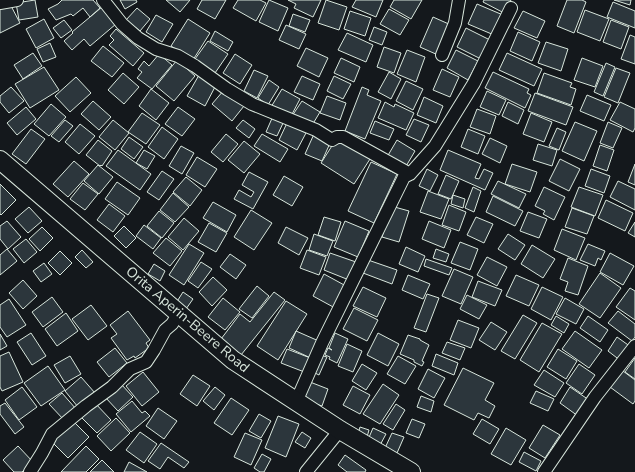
<svg xmlns="http://www.w3.org/2000/svg" width="635" height="472" font-family="'Nunito Sans',sans-serif">
  <style>
    .building { fill: #2c363c; stroke: #d8e6dc }
    .lines { fill: none; stroke-linecap: round; stroke-linejoin: round }
    .minor-casing { stroke: #d8e6dc; stroke-width: 14 }
    .secondary-casing { stroke: #d8e6dc; stroke-width: 20 }
    .minor { stroke: #14181c; stroke-width: 12 }
    .secondary { stroke: #14181c; stroke-width: 18 }
    .labels { text-anchor: middle; stroke-width: 3; stroke-linejoin: round; paint-order: stroke }
    .street-label { font-size: 14px; fill: #d8e6dc; stroke: #14181c }
  </style>
  <rect width="100%" height="100%" fill="#14181c"/>
  <path class="building" d="M 35,0 L 38,17 L 19,20 L 16,3 Z
    M 62,0 L 93,0 L 100,8 L 90,17 L 83,8 L 73,16 L 71,14 L 56,20 L 48,9 L 58,4 Z
    M 120,0 L 136,0 L 137,2 L 125,9 Z
    M 166,0 L 190,0 L 180,12 Z
    M 202,0 L 226,0 L 215,19 L 197,9 Z
    M 238,0 L 260,0 L 266,3 L 256,21 L 233,8 Z
    M 269,0 L 288,8 L 278,31 L 259,22 Z
    M 288,0 L 321,0 L 313,17 L 294,8 L 296,4 Z
    M 326,0 L 347,7 L 339,30 L 318,23 Z
    M 356,0 L 383,0 L 376,17 L 352,7 Z
    M 394,0 L 422,0 L 411,19 L 390,7 Z
    M 484,0 L 511,0 L 504,13 L 483,2 Z
    M 567,0 L 582,0 L 586,2 L 574,33 L 557,26 Z
    M 614,0 L 631,0 L 630,5 Z
    M 613,2 L 635,11 L 635,28 L 607,17 Z
    M 10,4 L 20,23 L 0,33 L 0,9 Z
    M 477,4 L 503,15 L 494,35 L 468,24 Z
    M 102,7 L 116,24 L 90,46 L 84,39 L 72,50 L 64,41 L 73,33 L 72,32 Z
    M 137,8 L 150,19 L 140,31 L 126,20 Z
    M 389,9 L 409,20 L 400,35 L 380,24 Z
    M 585,10 L 609,19 L 600,41 L 577,32 Z
    M 350,11 L 371,18 L 365,36 L 344,29 Z
    M 523,11 L 545,21 L 537,38 L 514,28 Z
    M 293,14 L 310,20 L 305,32 L 289,26 Z
    M 156,15 L 173,24 L 162,42 L 146,32 Z
    M 433,17 L 451,25 L 438,55 L 420,47 Z
    M 44,19 L 54,38 L 36,48 L 26,29 Z
    M 188,19 L 210,33 L 193,60 L 171,46 Z
    M 64,20 L 72,30 L 61,38 L 53,28 Z
    M 611,20 L 629,27 L 621,49 L 603,42 Z
    M 286,25 L 306,34 L 299,49 L 279,40 Z
    M 374,27 L 387,32 L 382,45 L 369,40 Z
    M 466,28 L 490,40 L 481,59 L 457,47 Z
    M 116,29 L 144,53 L 133,66 L 109,45 L 114,40 L 110,36 Z
    M 215,31 L 233,42 L 228,51 L 210,41 Z
    M 518,32 L 540,42 L 532,61 L 510,51 Z
    M 347,33 L 373,45 L 366,62 L 338,50 Z
    M 630,35 L 635,37 L 635,64 L 621,59 Z
    M 208,41 L 228,54 L 215,73 L 195,59 Z
    M 546,42 L 568,49 L 561,71 L 538,63 Z
    M 50,43 L 56,57 L 43,62 L 37,49 Z
    M 103,46 L 124,63 L 112,77 L 91,61 Z
    M 384,47 L 401,53 L 394,73 L 377,67 Z
    M 306,48 L 328,58 L 319,77 L 297,66 Z
    M 407,50 L 425,57 L 416,82 L 397,74 Z
    M 456,50 L 478,61 L 468,80 L 447,68 Z
    M 33,53 L 42,66 L 23,79 L 14,65 Z
    M 507,53 L 542,69 L 534,86 L 499,70 Z
    M 159,54 L 172,65 L 152,89 L 137,78 L 142,72 L 138,69 L 144,61 L 149,66 Z
    M 235,54 L 252,65 L 240,84 L 223,73 Z
    M 341,58 L 360,67 L 354,82 L 334,73 Z
    M 582,58 L 603,66 L 595,87 L 574,80 Z
    M 177,60 L 195,76 L 174,101 L 156,86 Z
    M 606,63 L 615,67 L 603,96 L 594,92 Z
    M 44,67 L 59,90 L 30,108 L 15,84 Z
    M 616,68 L 630,73 L 618,103 L 604,97 Z
    M 442,69 L 459,77 L 450,97 L 433,90 Z
    M 254,70 L 268,76 L 257,98 L 244,91 Z
    M 389,72 L 401,79 L 391,99 L 378,92 Z
    M 493,72 L 529,89 L 527,93 L 531,95 L 525,108 L 485,88 Z
    M 123,73 L 139,87 L 124,104 L 108,90 Z
    M 544,73 L 572,83 L 570,87 L 576,89 L 571,105 L 537,93 Z
    M 199,75 L 216,85 L 205,106 L 187,96 Z
    M 302,76 L 320,84 L 313,100 L 294,92 Z
    M 334,76 L 351,84 L 343,99 L 327,91 Z
    M 76,77 L 91,93 L 70,112 L 55,96 Z
    M 269,80 L 279,87 L 268,105 L 258,98 Z
    M 406,81 L 423,89 L 413,110 L 396,101 Z
    M 11,87 L 24,101 L 9,113 L 0,102 L 0,96 Z
    M 362,87 L 369,90 L 367,95 L 381,101 L 365,139 L 345,131 Z
    M 151,89 L 169,103 L 156,120 L 139,106 Z
    M 282,89 L 300,99 L 290,118 L 271,107 Z
    M 224,90 L 244,106 L 232,121 L 212,104 Z
    M 487,91 L 506,100 L 499,115 L 480,107 Z
    M 535,93 L 573,107 L 566,125 L 528,111 Z
    M 587,95 L 611,105 L 604,121 L 580,111 Z
    M 327,96 L 346,103 L 340,120 L 320,113 Z
    M 424,97 L 443,106 L 436,123 L 417,115 Z
    M 93,101 L 111,117 L 99,130 L 81,114 Z
    M 302,101 L 320,112 L 311,127 L 292,116 Z
    M 385,102 L 394,107 L 395,104 L 414,113 L 406,130 L 378,118 Z
    M 508,102 L 524,110 L 518,124 L 502,116 Z
    M 620,102 L 635,109 L 635,128 L 633,132 L 610,120 Z
    M 51,104 L 66,117 L 49,136 L 34,124 Z
    M 26,107 L 36,119 L 17,135 L 7,123 Z
    M 178,107 L 195,119 L 182,136 L 165,124 Z
    M 477,109 L 496,116 L 490,134 L 470,127 Z
    M 142,113 L 160,125 L 146,144 L 128,132 Z
    M 531,113 L 552,122 L 544,142 L 523,134 Z
    M 273,116 L 284,121 L 277,136 L 266,132 Z
    M 414,119 L 429,125 L 421,142 L 406,135 Z
    M 65,120 L 73,126 L 59,142 L 51,136 Z
    M 113,120 L 129,133 L 115,150 L 99,137 Z
    M 243,120 L 255,129 L 249,138 L 236,128 Z
    M 375,121 L 394,129 L 389,140 L 370,133 Z
    M 575,122 L 597,131 L 584,161 L 562,151 Z
    M 608,122 L 622,128 L 613,148 L 600,143 Z
    M 287,123 L 306,133 L 297,150 L 279,140 Z
    M 80,124 L 95,136 L 79,154 L 65,142 Z
    M 162,127 L 178,139 L 164,159 L 148,147 Z
    M 557,128 L 566,132 L 559,150 L 549,146 Z
    M 31,129 L 45,139 L 26,164 L 12,154 Z
    M 468,129 L 485,136 L 478,154 L 461,147 Z
    M 226,134 L 238,144 L 223,162 L 211,152 Z
    M 262,134 L 288,149 L 280,162 L 254,146 Z
    M 314,134 L 331,141 L 322,161 L 305,154 Z
    M 129,137 L 143,147 L 134,159 L 121,149 Z
    M 337,138 L 370,159 L 354,184 L 321,163 Z
    M 490,138 L 507,146 L 500,163 L 482,154 Z
    M 98,140 L 112,151 L 102,166 L 101,165 L 100,166 L 86,155 Z
    M 397,140 L 415,151 L 405,168 L 387,157 Z
    M 244,141 L 260,154 L 244,173 L 228,160 Z
    M 538,144 L 557,150 L 552,166 L 533,160 Z
    M 600,145 L 614,150 L 607,171 L 593,166 Z
    M 181,146 L 194,153 L 182,174 L 169,166 Z
    M 118,150 L 151,174 L 140,190 L 106,166 Z
    M 144,150 L 155,156 L 147,169 L 136,163 Z
    M 448,150 L 481,164 L 475,178 L 479,179 L 484,169 L 493,173 L 485,190 L 440,170 Z
    M 197,157 L 217,169 L 205,187 L 186,175 Z
    M 560,159 L 580,169 L 569,191 L 549,181 Z
    M 74,161 L 89,174 L 68,197 L 53,184 Z
    M 371,162 L 397,174 L 374,223 L 348,211 Z
    M 512,164 L 537,172 L 530,192 L 505,184 Z
    M 635,164 L 635,185 L 628,182 Z
    M 98,165 L 113,177 L 99,194 L 84,181 Z
    M 427,169 L 438,175 L 430,191 L 419,186 Z
    M 591,169 L 610,176 L 604,193 L 585,186 Z
    M 162,171 L 174,179 L 159,200 L 147,192 Z
    M 249,172 L 268,182 L 253,209 L 234,199 L 239,190 L 251,197 L 254,192 L 242,185 Z
    M 446,175 L 459,181 L 451,199 L 438,194 Z
    M 284,176 L 303,187 L 292,206 L 273,195 Z
    M 186,177 L 202,190 L 190,206 L 173,192 Z
    M 498,181 L 526,194 L 519,208 L 491,194 Z
    M 618,181 L 635,189 L 635,210 L 610,197 Z
    M 117,182 L 140,198 L 128,215 L 105,199 Z
    M 83,183 L 98,194 L 85,210 L 70,199 Z
    M 0,184 L 16,200 L 1,215 L 0,214 Z
    M 473,187 L 481,191 L 474,212 L 465,208 Z
    M 544,187 L 565,197 L 554,220 L 543,214 L 545,211 L 535,206 Z
    M 579,187 L 603,195 L 595,216 L 571,207 Z
    M 428,191 L 449,199 L 441,219 L 420,212 Z
    M 173,193 L 189,207 L 175,222 L 160,210 Z
    M 453,195 L 465,199 L 463,208 L 451,204 Z
    M 493,196 L 523,211 L 515,226 L 486,212 Z
    M 606,200 L 633,213 L 625,231 L 598,218 Z
    M 213,202 L 236,215 L 227,232 L 203,218 Z
    M 109,204 L 125,216 L 113,232 L 97,220 Z
    M 449,205 L 466,212 L 459,231 L 442,225 Z
    M 391,206 L 409,211 L 399,242 L 382,237 Z
    M 29,207 L 42,221 L 28,233 L 15,219 Z
    M 572,208 L 594,216 L 587,234 L 565,227 Z
    M 251,210 L 272,223 L 254,250 L 234,237 Z
    M 159,211 L 174,223 L 162,238 L 147,226 Z
    M 528,212 L 547,219 L 539,238 L 520,231 Z
    M 324,217 L 341,222 L 335,241 L 318,235 Z
    M 476,217 L 493,224 L 484,243 L 467,235 Z
    M 184,218 L 199,231 L 183,250 L 168,237 Z
    M 7,221 L 21,237 L 8,249 L 0,239 L 0,226 Z
    M 345,221 L 369,231 L 358,257 L 334,247 Z
    M 429,221 L 451,230 L 444,248 L 422,239 Z
    M 635,222 L 635,237 L 628,233 Z
    M 209,223 L 227,233 L 216,252 L 198,242 Z
    M 144,225 L 161,238 L 153,249 L 136,236 Z
    M 124,226 L 136,238 L 126,248 L 114,236 Z
    M 42,227 L 53,238 L 40,251 L 29,239 Z
    M 286,227 L 308,238 L 299,255 L 278,243 Z
    M 562,229 L 585,238 L 576,260 L 554,250 Z
    M 314,234 L 333,241 L 327,256 L 309,250 Z
    M 508,234 L 525,245 L 515,260 L 498,249 Z
    M 166,238 L 182,251 L 170,266 L 153,253 Z
    M 26,239 L 37,252 L 24,263 L 13,249 Z
    M 460,242 L 478,249 L 470,270 L 451,263 Z
    M 189,244 L 204,253 L 184,285 L 169,275 Z
    M 588,244 L 605,251 L 601,260 L 598,258 L 595,266 L 580,260 Z
    M 532,245 L 555,259 L 543,278 L 521,264 Z
    M 406,247 L 425,256 L 418,272 L 399,264 Z
    M 7,249 L 17,261 L 0,275 L 0,255 Z
    M 436,249 L 449,254 L 446,262 L 433,258 Z
    M 82,250 L 93,262 L 86,268 L 75,257 Z
    M 307,250 L 326,257 L 319,275 L 300,268 Z
    M 60,251 L 72,263 L 60,275 L 48,263 Z
    M 330,253 L 356,262 L 349,280 L 324,270 Z
    M 610,253 L 634,266 L 623,285 L 600,272 Z
    M 230,254 L 246,265 L 236,279 L 220,267 Z
    M 487,257 L 507,267 L 497,286 L 477,275 Z
    M 568,258 L 588,266 L 578,295 L 565,291 L 568,282 L 560,279 Z
    M 426,259 L 452,268 L 449,275 L 424,266 Z
    M 368,260 L 397,270 L 392,284 L 363,273 Z
    M 201,262 L 212,269 L 198,288 L 188,281 Z
    M 44,263 L 52,274 L 41,282 L 33,271 Z
    M 154,264 L 165,271 L 160,281 L 148,274 Z
    M 454,269 L 473,277 L 461,304 L 442,296 Z
    M 600,273 L 621,288 L 600,318 L 579,304 Z
    M 324,274 L 346,286 L 335,308 L 313,296 Z
    M 408,275 L 430,284 L 423,299 L 402,290 Z
    M 516,275 L 539,285 L 529,306 L 506,296 Z
    M 213,277 L 227,290 L 212,306 L 199,292 Z
    M 23,280 L 37,296 L 23,309 L 9,293 Z
    M 478,281 L 502,290 L 495,306 L 472,297 Z
    M 257,286 L 269,296 L 252,318 L 239,309 Z
    M 363,287 L 386,298 L 377,317 L 353,306 Z
    M 542,287 L 563,297 L 551,320 L 531,309 Z
    M 630,288 L 635,291 L 635,320 L 616,307 Z
    M 183,292 L 193,299 L 186,309 L 176,303 Z
    M 274,292 L 285,300 L 241,355 L 221,339 L 240,314 L 250,322 Z
    M 427,294 L 439,298 L 426,332 L 414,328 Z
    M 467,295 L 487,305 L 479,319 L 460,309 Z
    M 52,297 L 63,312 L 43,327 L 32,312 Z
    M 223,298 L 240,312 L 225,330 L 208,317 Z
    M 565,298 L 584,309 L 576,324 L 556,314 Z
    M 9,299 L 26,325 L 7,337 L 0,327 L 0,305 Z
    M 286,301 L 307,314 L 278,360 L 257,346 Z
    M 91,305 L 107,326 L 88,340 L 72,319 Z
    M 354,308 L 378,320 L 367,341 L 343,329 Z
    M 128,311 L 150,340 L 146,343 L 149,348 L 135,358 L 134,356 L 127,360 L 111,338 L 117,334 L 110,325 Z
    M 618,311 L 635,324 L 635,337 L 632,341 L 608,323 Z
    M 66,313 L 78,331 L 57,346 L 45,329 Z
    M 523,315 L 537,323 L 515,359 L 501,351 Z
    M 556,316 L 569,324 L 564,333 L 551,325 Z
    M 588,316 L 608,330 L 600,342 L 580,328 Z
    M 458,320 L 479,328 L 471,348 L 450,340 Z
    M 491,322 L 507,332 L 495,350 L 479,340 Z
    M 542,323 L 562,334 L 539,372 L 520,360 Z
    M 296,331 L 321,342 L 313,359 L 289,348 Z
    M 575,331 L 602,350 L 589,368 L 562,349 Z
    M 31,333 L 46,356 L 32,365 L 17,342 Z
    M 335,333 L 348,339 L 337,363 L 329,359 L 330,357 L 325,355 L 328,348 L 332,350 L 329,348 Z
    M 378,333 L 399,344 L 388,366 L 367,355 Z
    M 0,334 L 7,346 L 0,350 Z
    M 408,335 L 420,339 L 420,340 L 429,345 L 422,361 L 424,362 L 422,366 L 414,362 L 414,360 L 400,354 Z
    M 617,337 L 631,347 L 621,361 L 608,351 Z
    M 447,342 L 465,348 L 460,360 L 442,353 Z
    M 347,344 L 362,351 L 353,372 L 338,366 Z
    M 115,348 L 127,363 L 109,377 L 97,362 Z
    M 287,349 L 313,359 L 307,373 L 281,363 Z
    M 558,349 L 577,361 L 566,379 L 547,367 Z
    M 9,352 L 23,382 L 2,391 L 0,387 L 0,356 Z
    M 436,354 L 458,363 L 454,375 L 432,366 Z
    M 320,355 L 327,357 L 319,375 L 313,372 Z
    M 70,356 L 81,374 L 65,383 L 54,365 Z
    M 398,356 L 416,366 L 405,384 L 387,374 Z
    M 635,358 L 635,379 L 625,372 Z
    M 362,364 L 377,373 L 366,390 L 352,381 Z
    M 579,364 L 595,375 L 582,394 L 566,383 Z
    M 48,366 L 65,390 L 41,406 L 24,383 Z
    M 463,368 L 494,383 L 485,400 L 495,406 L 489,418 L 478,413 L 474,420 L 444,405 Z
    M 428,369 L 445,378 L 434,398 L 418,389 Z
    M 544,370 L 564,383 L 555,397 L 534,385 Z
    M 623,371 L 635,380 L 635,401 L 633,404 L 610,387 Z
    M 143,372 L 159,392 L 142,406 L 126,386 Z
    M 193,375 L 210,386 L 197,406 L 180,394 Z
    M 81,377 L 95,393 L 78,407 L 65,391 Z
    M 310,382 L 328,389 L 322,406 L 304,400 Z
    M 121,384 L 133,397 L 118,411 L 105,397 Z
    M 383,384 L 399,395 L 380,424 L 363,414 Z
    M 353,386 L 370,395 L 360,414 L 343,405 Z
    M 22,387 L 37,407 L 19,420 L 5,400 Z
    M 215,387 L 225,395 L 214,410 L 203,401 Z
    M 570,387 L 589,400 L 578,416 L 560,403 Z
    M 536,391 L 554,399 L 548,411 L 530,403 Z
    M 62,393 L 76,409 L 64,420 L 49,404 Z
    M 421,396 L 434,401 L 431,412 L 417,407 Z
    M 231,398 L 249,410 L 232,435 L 214,423 Z
    M 132,401 L 142,413 L 145,411 L 150,416 L 131,432 L 116,414 Z
    M 94,402 L 111,420 L 97,433 L 80,416 Z
    M 5,403 L 24,427 L 15,434 L 0,414 L 0,406 Z
    M 396,404 L 405,410 L 393,430 L 383,424 Z
    M 158,408 L 177,421 L 164,439 L 146,426 Z
    M 259,414 L 271,421 L 261,438 L 249,431 Z
    M 278,416 L 299,424 L 286,457 L 265,448 Z
    M 116,418 L 130,433 L 111,451 L 97,436 Z
    M 412,419 L 425,424 L 419,438 L 406,433 Z
    M 482,419 L 499,429 L 490,444 L 473,434 Z
    M 72,420 L 89,437 L 68,458 L 51,441 Z
    M 543,425 L 560,435 L 545,458 L 529,448 Z
    M 360,427 L 369,430 L 367,437 L 358,434 Z
    M 373,428 L 386,434 L 379,447 L 367,442 Z
    M 506,428 L 526,440 L 511,465 L 491,454 Z
    M 140,432 L 157,444 L 144,463 L 126,450 Z
    M 302,432 L 311,438 L 305,448 L 295,442 Z
    M 245,433 L 262,440 L 251,465 L 234,457 Z
    M 392,433 L 404,437 L 397,453 L 385,448 Z
    M 161,443 L 189,462 L 184,468 L 168,457 L 160,469 L 148,461 Z
    M 18,446 L 33,462 L 22,472 L 14,472 L 3,460 Z
    M 86,446 L 99,459 L 86,472 L 61,472 Z
    M 524,452 L 541,461 L 536,471 L 519,462 Z
    M 262,454 L 271,459 L 264,472 L 260,472 L 254,468 Z
    M 345,455 L 366,470 L 365,472 L 347,472 L 338,465 Z
    M 102,460 L 114,472 L 90,472 Z
    M 129,462 L 147,472 L 124,472 Z"/>
  <g class="lines">
    <g class="minor-casing">
      <path id="minor" d="M 103,0 L 122,24 L 138,38 L 156,49 L 178,56 L 195,66 L 227,89 L 252,104 L 316,130 L 332,140 L 337,137 L 343,137 L 410,174
        M 0,3 L 17,0
        M 442,55 L 455,23 L 459,0
        M 296,402 L 322,343 L 404,177 L 410,174 L 435,146 L 474,83 L 511,8
        M 30,472 L 42,453 L 52,434 L 86,406 L 112,387 L 130,369 L 146,362 L 154,350 L 165,330 L 172,324 L 179,313
        M 306,472 L 340,430
        M 544,472 L 595,397 L 635,346"/>
    </g>
    <g class="secondary-casing">
      <path id="secondary" d="M 0,160 L 233,360 L 340,430 L 411,472"/>
    </g>
    <use href="#minor" class="minor"/>
    <use href="#secondary" class="secondary"/>
  </g>
  <g class="labels">
    <g class="street-label">
      <text transform="translate(188 319) rotate(40)" y="5">Orita Aperin-Beere Road</text>
    </g>
  </g>
</svg>
